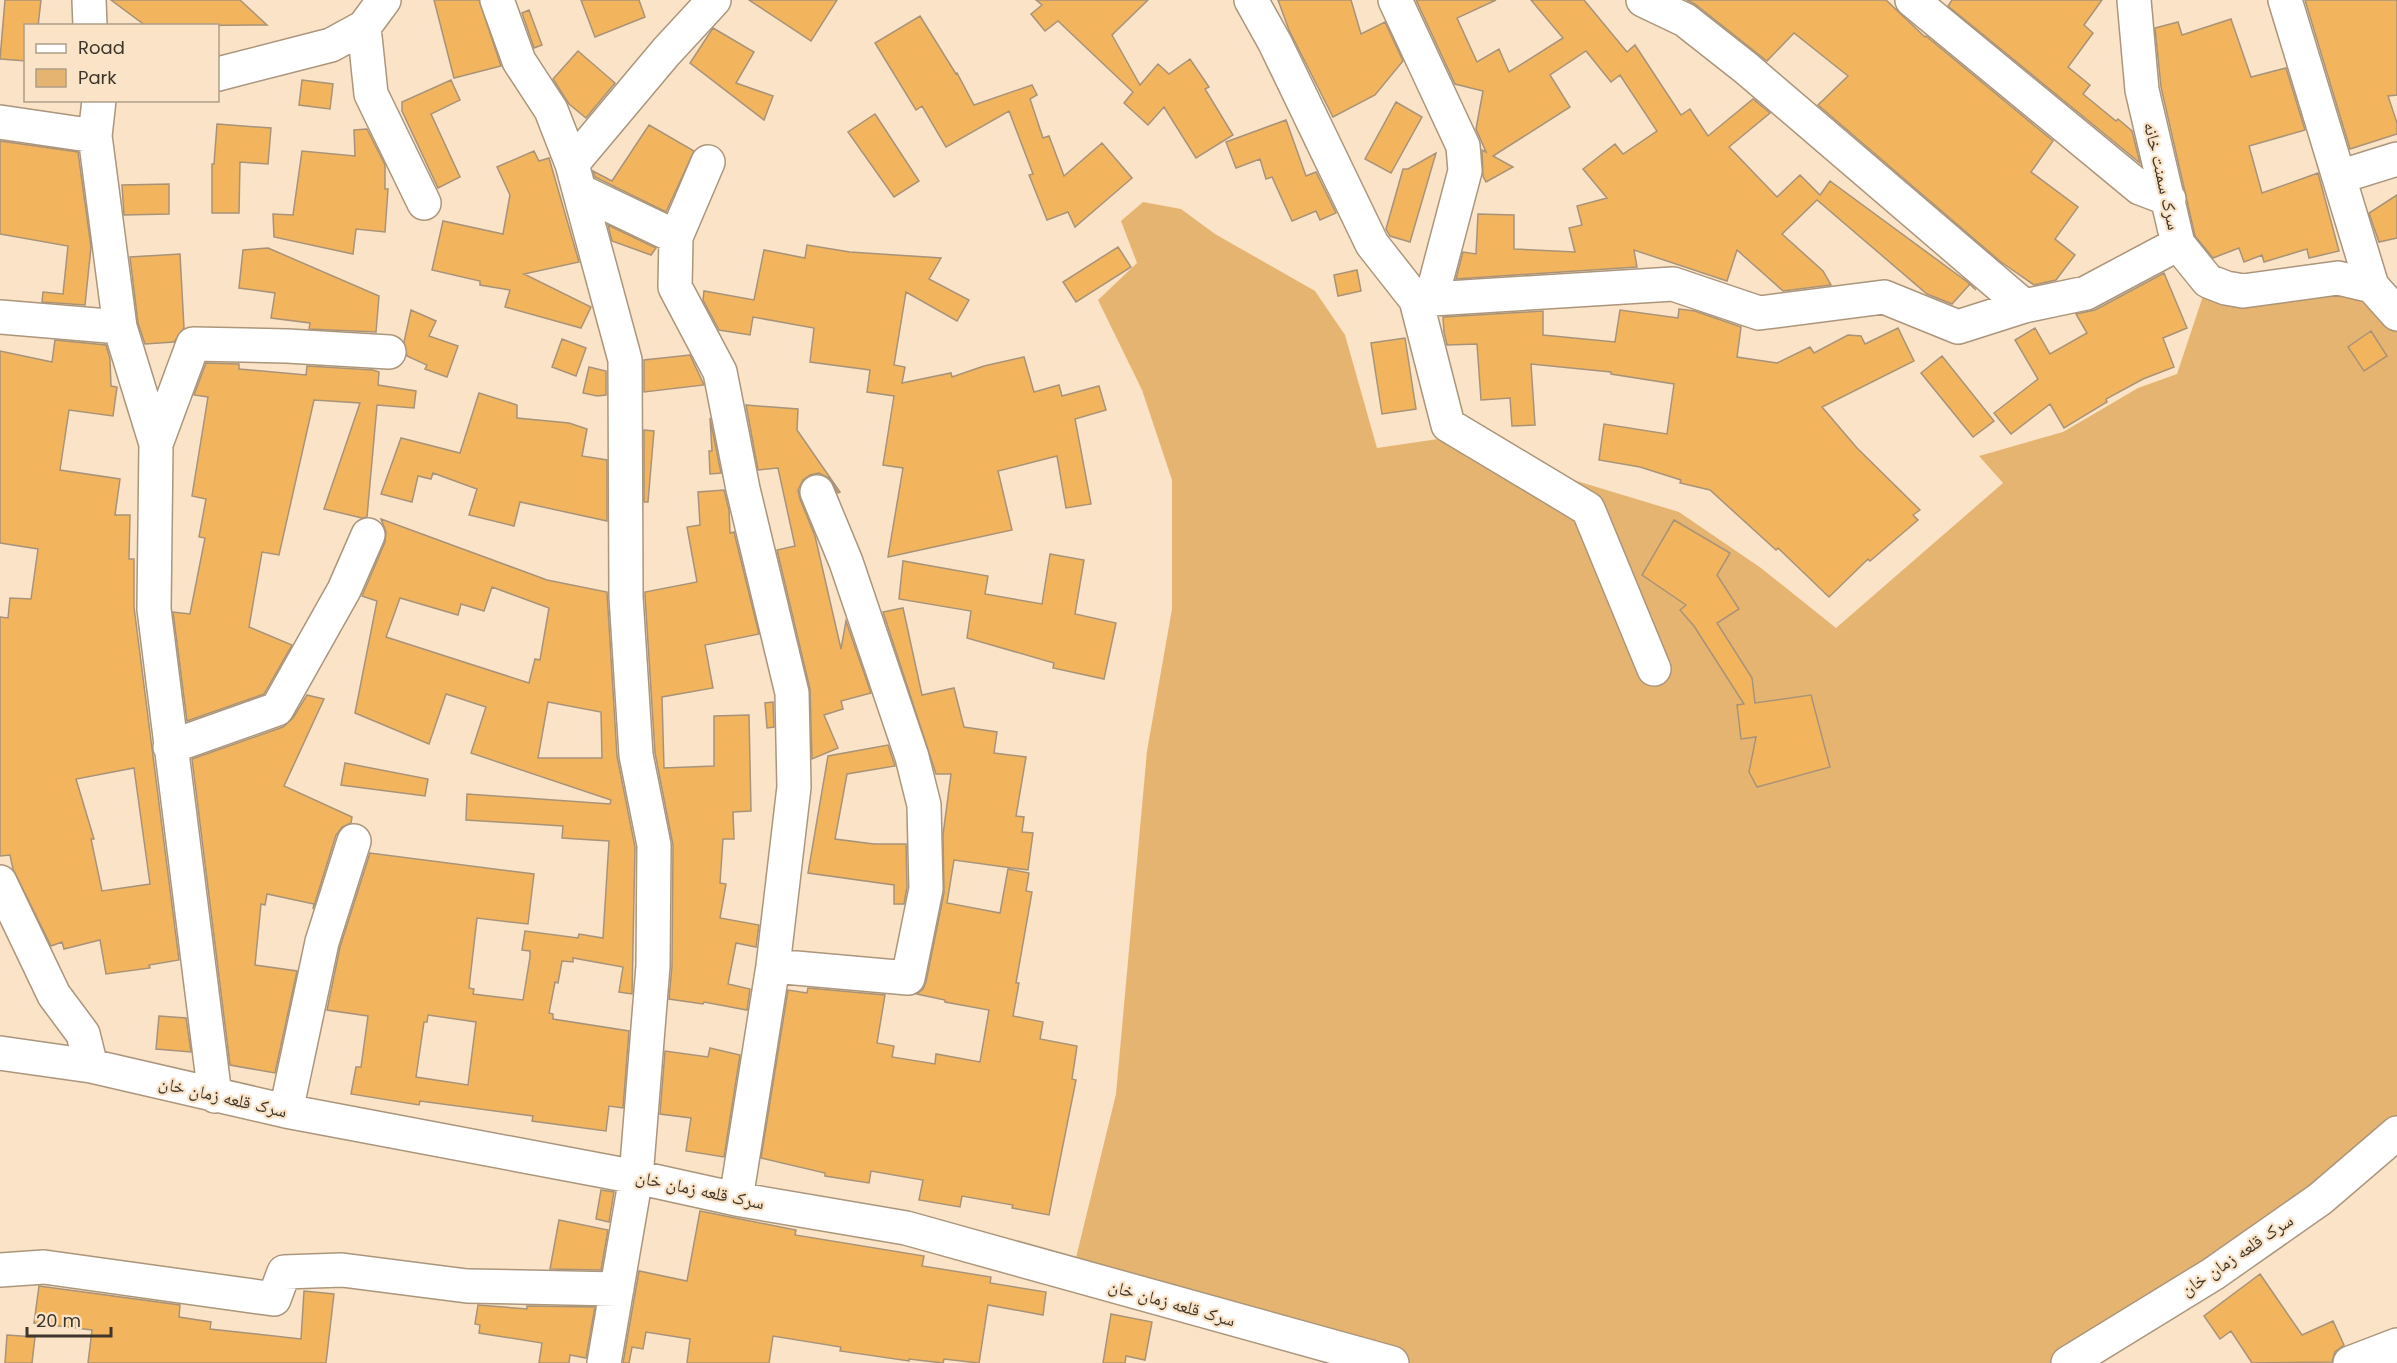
<svg xmlns="http://www.w3.org/2000/svg" width="2397" height="1363" font-family="Poppins,'Noto Naskh Arabic',sans-serif">
  <style>
    .green { fill: #e6b471 }
    .building { fill: #f2b55d; stroke: #a89379; stroke-width: 1.5; fill-rule: evenodd }
    .lines { fill: none; stroke-linecap: round; stroke-linejoin: round }
    .minor-casing { stroke: #ab967c; stroke-width: 36 }
    .minor { stroke: #fff; stroke-width: 33 }
    .labels { text-anchor: middle; stroke-width: 4.5; stroke-linejoin: round; paint-order: stroke }
    .street-label { font-size: 18px; fill: #3f362b; stroke: #fae3c7 }
  </style>
  <rect width="100%" height="100%" fill="#fae3c7"/>
  <path class="green" d="M 1143,202 L 1181,209 L 1215,234 L 1315,291 L 1345,335 L 1377,448 L 1438,439 L 1679,512 L 1761,568 L 1836,628 L 2003,483 L 1979,456 L 2063,432 L 2138,388 L 2177,374 L 2208,281 L 2338,278 L 2397,314 L 2397,1133 L 2068,1363 L 1392,1363 L 1072,1274 L 1116,1094 L 1147,751 L 1172,609 L 1172,480 L 1142,390 L 1098,300 L 1137,263 L 1121,221 Z"/>
  <path class="building" d="M 5,0 L 41,0 L 38,26 L 26,26 L 26,61 L 0,59 Z
    M 111,0 L 240,0 L 267,25 L 146,26 Z
    M 434,0 L 479,0 L 501,66 L 454,78 Z
    M 581,0 L 639,0 L 645,17 L 595,37 Z
    M 749,0 L 837,0 L 811,41 Z
    M 1036,0 L 1148,0 L 1112,35 L 1140,85 L 1158,64 L 1169,74 L 1190,59 L 1209,87 L 1205,89 L 1233,135 L 1196,158 L 1164,107 L 1148,125 L 1124,103 L 1133,92 L 1058,21 L 1045,31 L 1031,14 L 1042,5 Z
    M 1278,0 L 1351,0 L 1361,34 L 1385,22 L 1403,61 L 1375,95 L 1333,117 L 1289,30 Z
    M 1416,0 L 1496,0 L 1457,18 L 1477,62 L 1499,49 L 1509,72 L 1563,38 L 1531,0 L 1584,0 L 1627,52 L 1635,45 L 1681,115 L 1690,109 L 1708,136 L 1753,99 L 1770,113 L 1729,147 L 1777,197 L 1800,175 L 1820,195 L 1830,181 L 1966,281 L 1964,279 L 1976,290 L 1970,284 L 1952,304 L 1927,294 L 1817,200 L 1782,234 L 1823,271 L 1831,285 L 1783,291 L 1737,250 L 1727,281 L 1634,250 L 1637,267 L 1456,279 L 1463,252 L 1476,254 L 1478,214 L 1514,215 L 1514,249 L 1575,252 L 1569,228 L 1582,225 L 1577,206 L 1607,198 L 1583,169 L 1615,144 L 1623,154 L 1657,131 L 1620,75 L 1611,82 L 1586,51 L 1550,75 L 1570,107 L 1493,156 L 1513,167 L 1486,182 L 1483,176 L 1482,150 L 1486,152 L 1476,129 L 1483,91 L 1455,84 Z
    M 1687,0 L 1886,0 L 1925,37 L 1926,36 L 2053,141 L 2031,172 L 2078,207 L 2055,239 L 2075,255 L 2056,280 L 2034,285 L 2001,262 L 1818,105 L 1848,76 L 1794,33 L 1767,61 L 1696,5 Z
    M 1952,0 L 2102,0 L 2084,25 L 2093,33 L 2068,67 L 2090,85 L 2083,94 L 2116,121 L 2118,119 L 2132,131 L 2140,163 L 1948,6 Z
    M 2305,0 L 2397,0 L 2397,95 L 2388,96 L 2397,123 L 2397,134 L 2350,149 Z
    M 529,10 L 542,45 L 534,48 L 522,13 Z
    M 920,16 L 956,74 L 957,73 L 974,105 L 1032,85 L 1037,95 L 1030,99 L 1043,138 L 1049,136 L 1064,176 L 1102,143 L 1132,178 L 1075,227 L 1068,212 L 1047,220 L 1029,175 L 1033,174 L 1009,111 L 946,147 L 922,106 L 916,110 L 875,43 Z
    M 2231,19 L 2251,77 L 2286,68 L 2305,130 L 2249,146 L 2262,193 L 2318,173 L 2339,251 L 2309,258 L 2307,249 L 2264,262 L 2262,255 L 2244,262 L 2239,248 L 2213,258 L 2195,236 L 2161,87 L 2155,28 L 2178,22 L 2182,35 Z
    M 713,28 L 754,52 L 736,83 L 773,96 L 764,120 L 690,63 Z
    M 578,51 L 615,83 L 586,118 L 569,104 L 553,79 Z
    M 302,80 L 333,84 L 330,109 L 299,105 Z
    M 451,80 L 460,100 L 431,114 L 460,177 L 438,188 L 402,111 L 402,102 Z
    M 1396,102 L 1422,117 L 1391,173 L 1365,159 Z
    M 875,114 L 919,181 L 894,197 L 848,132 Z
    M 1286,120 L 1306,176 L 1316,172 L 1336,213 L 1320,220 L 1316,211 L 1292,221 L 1272,177 L 1266,179 L 1260,159 L 1236,168 L 1226,142 Z
    M 217,124 L 271,128 L 268,164 L 240,162 L 239,213 L 212,213 L 212,164 L 214,164 Z
    M 649,125 L 694,151 L 666,212 L 595,177 L 593,171 L 612,181 Z
    M 367,129 L 385,165 L 385,189 L 388,189 L 385,232 L 356,229 L 353,254 L 274,237 L 273,214 L 293,215 L 302,151 L 355,156 L 354,130 Z
    M 0,141 L 78,152 L 91,247 L 85,305 L 42,302 L 43,292 L 63,294 L 68,246 L 0,234 Z
    M 534,151 L 539,161 L 549,158 L 579,262 L 524,274 L 591,307 L 581,328 L 505,307 L 510,290 L 480,285 L 480,281 L 432,270 L 443,221 L 503,234 L 510,195 L 497,167 Z
    M 1436,153 L 1410,242 L 1390,236 L 1386,229 L 1403,169 L 1408,169 Z
    M 169,184 L 169,214 L 124,215 L 122,185 Z
    M 2397,195 L 2397,238 L 2379,242 L 2369,213 Z
    M 608,225 L 656,248 L 651,255 L 612,241 Z
    M 807,245 L 850,252 L 941,258 L 929,279 L 969,300 L 957,321 L 906,292 L 894,365 L 905,367 L 902,383 L 951,373 L 952,377 L 984,366 L 1024,357 L 1034,392 L 1059,385 L 1062,396 L 1099,386 L 1106,410 L 1075,419 L 1091,504 L 1066,508 L 1057,456 L 998,471 L 1012,530 L 888,557 L 903,468 L 883,465 L 894,396 L 867,392 L 870,370 L 810,362 L 814,328 L 753,317 L 750,335 L 719,330 L 703,300 L 704,291 L 754,300 L 764,250 L 805,258 Z
    M 1118,247 L 1131,267 L 1076,302 L 1063,282 Z
    M 268,248 L 379,296 L 376,332 L 309,329 L 310,323 L 271,318 L 275,293 L 239,288 L 243,250 Z
    M 180,254 L 184,328 L 174,342 L 145,344 L 138,323 L 130,257 Z
    M 1357,270 L 1361,291 L 1338,296 L 1334,275 Z
    M 2164,273 L 2187,328 L 2163,338 L 2174,367 L 2143,379 L 2106,399 L 2107,402 L 2064,428 L 2050,404 L 2011,434 L 1994,413 L 2038,379 L 2015,340 L 2035,328 L 2050,354 L 2087,333 L 2076,314 L 2095,310 Z
    M 1679,309 L 1695,311 L 1741,327 L 1737,357 L 1777,363 L 1810,347 L 1814,353 L 1848,335 L 1861,336 L 1865,344 L 1898,328 L 1914,361 L 1822,407 L 1857,448 L 1920,510 L 1913,515 L 1918,520 L 1870,561 L 1868,559 L 1829,597 L 1778,548 L 1776,550 L 1710,490 L 1680,483 L 1681,480 L 1640,467 L 1599,460 L 1604,424 L 1667,434 L 1674,384 L 1611,374 L 1611,372 L 1531,364 L 1535,425 L 1512,426 L 1510,398 L 1481,400 L 1477,344 L 1447,345 L 1444,332 L 1443,317 L 1543,311 L 1543,335 L 1615,342 L 1620,310 L 1678,318 Z
    M 411,310 L 436,321 L 429,336 L 458,346 L 447,377 L 425,369 L 427,365 L 407,356 L 404,342 Z
    M 2371,331 L 2387,356 L 2364,371 L 2348,347 Z
    M 1405,338 L 1416,409 L 1382,414 L 1371,343 Z
    M 562,339 L 586,348 L 576,376 L 552,367 Z
    M 55,340 L 106,345 L 110,359 L 111,386 L 117,387 L 113,416 L 69,410 L 60,470 L 120,479 L 115,515 L 130,515 L 129,559 L 134,559 L 134,607 L 179,960 L 149,965 L 150,968 L 106,974 L 100,940 L 64,949 L 62,942 L 51,946 L 13,869 L 10,855 L 0,856 L 0,617 L 8,618 L 10,598 L 31,599 L 38,549 L 0,543 L 0,351 L 52,362 ZM 134,768 L 150,884 L 102,891 L 91,839 L 94,839 L 76,779 Z
    M 690,355 L 704,385 L 644,392 L 644,360 Z
    M 1942,356 L 1994,421 L 1973,437 L 1921,373 Z
    M 206,363 L 239,364 L 239,369 L 306,375 L 307,366 L 373,370 L 379,372 L 378,385 L 416,391 L 414,408 L 377,405 L 367,517 L 362,518 L 324,509 L 360,403 L 314,400 L 279,555 L 262,552 L 249,627 L 292,645 L 264,694 L 187,721 L 173,612 L 190,614 L 205,538 L 199,537 L 206,499 L 192,496 L 208,397 L 194,395 Z
    M 589,367 L 606,371 L 606,395 L 597,396 L 583,393 Z
    M 479,393 L 517,405 L 517,418 L 569,423 L 587,429 L 582,456 L 607,460 L 607,521 L 520,502 L 514,526 L 469,515 L 477,489 L 433,473 L 431,479 L 418,476 L 412,502 L 381,494 L 401,438 L 460,453 Z
    M 746,405 L 798,409 L 797,430 L 840,492 L 838,493 L 829,478 L 819,473 L 810,475 L 803,480 L 798,490 L 800,499 L 815,536 L 841,649 L 846,621 L 871,693 L 841,701 L 843,709 L 824,715 L 838,748 L 812,759 L 810,689 L 777,550 L 795,546 L 778,468 L 758,470 Z
    M 710,418 L 721,473 L 710,474 L 709,451 L 712,451 Z
    M 644,430 L 654,431 L 648,502 L 644,502 Z
    M 724,490 L 729,510 L 730,533 L 734,532 L 759,634 L 705,645 L 713,688 L 662,697 L 664,768 L 714,766 L 714,716 L 749,715 L 751,811 L 733,812 L 734,839 L 723,839 L 720,883 L 726,884 L 720,918 L 759,925 L 756,947 L 736,943 L 728,984 L 750,989 L 747,1010 L 704,1002 L 703,1004 L 669,999 L 672,966 L 673,845 L 655,753 L 645,596 L 645,592 L 697,582 L 687,527 L 700,525 L 698,492 Z
    M 381,519 L 547,580 L 607,592 L 617,756 L 635,847 L 632,994 L 619,992 L 623,967 L 573,958 L 573,962 L 562,961 L 558,983 L 555,982 L 549,1013 L 553,1014 L 553,1019 L 629,1031 L 623,1108 L 609,1106 L 606,1131 L 532,1121 L 533,1116 L 420,1101 L 419,1105 L 351,1094 L 356,1067 L 361,1067 L 368,1016 L 327,1010 L 340,947 L 370,853 L 534,874 L 528,924 L 477,918 L 469,988 L 474,989 L 473,994 L 523,1000 L 530,957 L 530,951 L 522,950 L 525,931 L 578,938 L 579,934 L 603,938 L 609,841 L 562,838 L 563,826 L 466,820 L 467,794 L 610,804 L 611,800 L 471,753 L 486,707 L 446,694 L 429,744 L 355,713 L 377,601 L 362,596 L 385,542 L 386,532 ZM 492,587 L 549,608 L 540,660 L 535,659 L 529,683 L 386,637 L 400,598 L 458,615 L 461,604 L 484,611 ZM 548,702 L 601,712 L 602,758 L 538,758 ZM 428,1015 L 476,1022 L 468,1085 L 416,1077 L 424,1022 L 427,1022 Z
    M 1674,520 L 1730,553 L 1717,575 L 1739,609 L 1717,623 L 1752,678 L 1755,703 L 1811,695 L 1830,767 L 1757,787 L 1749,772 L 1756,737 L 1741,739 L 1737,705 L 1744,704 L 1694,626 L 1680,610 L 1686,605 L 1642,575 Z
    M 1050,554 L 1084,560 L 1075,614 L 1116,623 L 1104,679 L 1053,668 L 1054,663 L 967,638 L 971,611 L 899,599 L 903,561 L 988,576 L 985,594 L 1042,604 Z
    M 903,608 L 922,695 L 954,688 L 964,727 L 997,732 L 994,753 L 1026,757 L 1016,816 L 1024,817 L 1022,832 L 1033,833 L 1028,870 L 954,860 L 947,903 L 1000,913 L 1008,869 L 1029,873 L 1026,891 L 1032,892 L 1016,983 L 1019,983 L 1013,1016 L 1043,1022 L 1040,1039 L 1077,1046 L 1072,1079 L 1076,1080 L 1049,1215 L 1012,1208 L 1013,1205 L 962,1196 L 960,1207 L 919,1200 L 923,1180 L 871,1171 L 869,1183 L 825,1176 L 825,1173 L 761,1158 L 788,990 L 807,993 L 808,988 L 885,995 L 877,1043 L 894,1046 L 892,1057 L 935,1064 L 936,1054 L 980,1062 L 989,1010 L 945,1002 L 945,1000 L 917,994 L 923,989 L 926,982 L 944,893 L 943,835 L 951,774 L 936,774 L 883,612 Z
    M 307,695 L 324,699 L 284,786 L 352,817 L 351,823 L 342,827 L 336,835 L 313,909 L 314,904 L 267,894 L 265,905 L 261,904 L 255,965 L 297,971 L 275,1073 L 230,1065 L 192,759 L 283,727 L 293,718 Z
    M 773,702 L 774,727 L 767,728 L 765,703 Z
    M 888,745 L 895,766 L 847,774 L 835,839 L 874,844 L 906,844 L 907,887 L 904,904 L 894,904 L 894,885 L 808,873 L 828,756 Z
    M 345,763 L 428,779 L 425,796 L 341,785 Z
    M 159,1016 L 186,1018 L 191,1052 L 156,1049 Z
    M 710,1048 L 740,1055 L 724,1157 L 686,1151 L 691,1118 L 660,1114 L 665,1051 L 708,1057 Z
    M 601,1190 L 614,1192 L 609,1222 L 596,1219 Z
    M 700,1211 L 796,1230 L 795,1235 L 924,1256 L 922,1266 L 991,1277 L 990,1283 L 1046,1292 L 1043,1315 L 988,1305 L 979,1363 L 944,1359 L 943,1363 L 909,1359 L 909,1361 L 840,1351 L 841,1347 L 773,1336 L 769,1363 L 687,1363 L 690,1339 L 646,1332 L 643,1349 L 632,1347 L 629,1363 L 623,1363 L 639,1271 L 687,1281 Z
    M 559,1220 L 608,1230 L 601,1270 L 550,1269 Z
    M 2260,1274 L 2302,1335 L 2333,1321 L 2344,1345 L 2335,1352 L 2332,1362 L 2252,1363 L 2231,1331 L 2220,1339 L 2204,1316 Z
    M 39,1286 L 180,1305 L 179,1317 L 211,1322 L 210,1329 L 301,1339 L 304,1291 L 334,1294 L 326,1363 L 88,1363 L 92,1330 L 34,1323 Z
    M 478,1305 L 527,1309 L 527,1306 L 595,1307 L 586,1358 L 570,1355 L 569,1363 L 539,1363 L 542,1343 L 479,1333 L 480,1325 L 475,1324 Z
    M 1111,1314 L 1152,1322 L 1145,1360 L 1126,1356 L 1125,1363 L 1103,1363 Z
    M 7,1335 L 35,1337 L 32,1363 L 5,1363 Z"/>
  <g class="lines">
    <g class="minor-casing">
      <path id="minor" d="M 89,0 L 90,26
        M 497,0 L 519,61 L 551,110 L 572,164 L 625,360 L 626,597 L 636,755 L 654,845 L 653,966 L 636,1177 L 604,1363
        M 1251,0 L 1275,43 L 1372,244 L 1416,300 L 1448,425 L 1588,509 L 1654,669
        M 1395,0 L 1463,146 L 1465,171 L 1431,300
        M 1643,0 L 1685,20 L 1746,68 L 2024,306
        M 1912,0 L 2140,188 L 2169,199
        M 2134,0 L 2142,90 L 2178,244 L 2208,281 L 2226,288 L 2243,291 L 2338,278 L 2372,286 L 2397,314
        M 2285,0 L 2372,286
        M 364,27 L 371,94 L 424,203
        M 218,74 L 331,45 L 364,27 L 384,0
        M 99,100 L 95,136 L 120,327 L 156,444 L 154,609 L 215,1096
        M 0,122 L 95,136
        M 572,164 L 666,52 L 714,0
        M 2339,177 L 2397,159
        M 580,191 L 676,237 L 708,162
        M 676,237 L 675,287 L 720,372 L 743,489 L 792,693 L 794,787 L 773,966 L 736,1199
        M 1416,300 L 1673,284 L 1759,313 L 1884,297 L 1958,327 L 2024,306 L 2086,293 L 2178,244
        M 0,317 L 120,327
        M 156,444 L 193,344 L 287,346 L 389,352
        M 170,747 L 277,709 L 344,590 L 368,535
        M 0,882 L 54,995 L 83,1034 L 91,1066
        M 773,966 L 908,978 L 926,889 L 924,805 L 912,757 L 846,562 L 817,492
        M 0,1053 L 91,1066 L 286,1111 L 636,1177 L 736,1199 L 906,1228 L 1392,1363
        M 286,1111 L 322,942 L 354,841
        M 0,1270 L 44,1267 L 274,1299 L 284,1272 L 342,1270 L 467,1286 L 617,1289
        M 2068,1363 L 2213,1274 L 2320,1199 L 2397,1133
        M 2350,1363 L 2397,1345"/>
    </g>
    <use href="#minor" class="minor"/>
  </g>
  <g class="labels">
    <g class="street-label">
      <text transform="translate(2162 176) rotate(77)" y="6">سرک سمنت خانه</text>
      <text transform="translate(223 1097) rotate(13)" y="6">سرک قلعه زمان خان</text>
      <text transform="translate(700 1190) rotate(12)" y="6">سرک قلعه زمان خان</text>
      <text transform="translate(2237 1255) rotate(-34)" y="6">سرک قلعه زمان خان</text>
      <text transform="translate(1172 1303) rotate(16)" y="6">سرک قلعه زمان خان</text>
    </g>
  </g>
  <rect x="24" y="24" width="195" height="78" fill="#fae3c7" stroke="#af9e89" stroke-width="1.5"/>
  <rect x="36" y="44" width="30" height="9" fill="#ffffff" stroke="#af9e89" stroke-width="1.5"/>
  <text x="78" y="54" font-size="18" fill="#3f362b">Road</text>
  <rect x="36" y="69" width="30" height="18" fill="#e6b471" stroke="#af9e89" stroke-width="1.5"/>
  <text x="78" y="84" font-size="18" fill="#3f362b">Park</text>
  <path d="M27 1327v9h84v-9" fill="none" stroke="#3f362b" stroke-width="3"/>
  <text x="36" y="1327" font-size="18" fill="#3f362b" stroke="#fae3c7" stroke-width="4.5" paint-order="stroke">20 m</text>
</svg>
